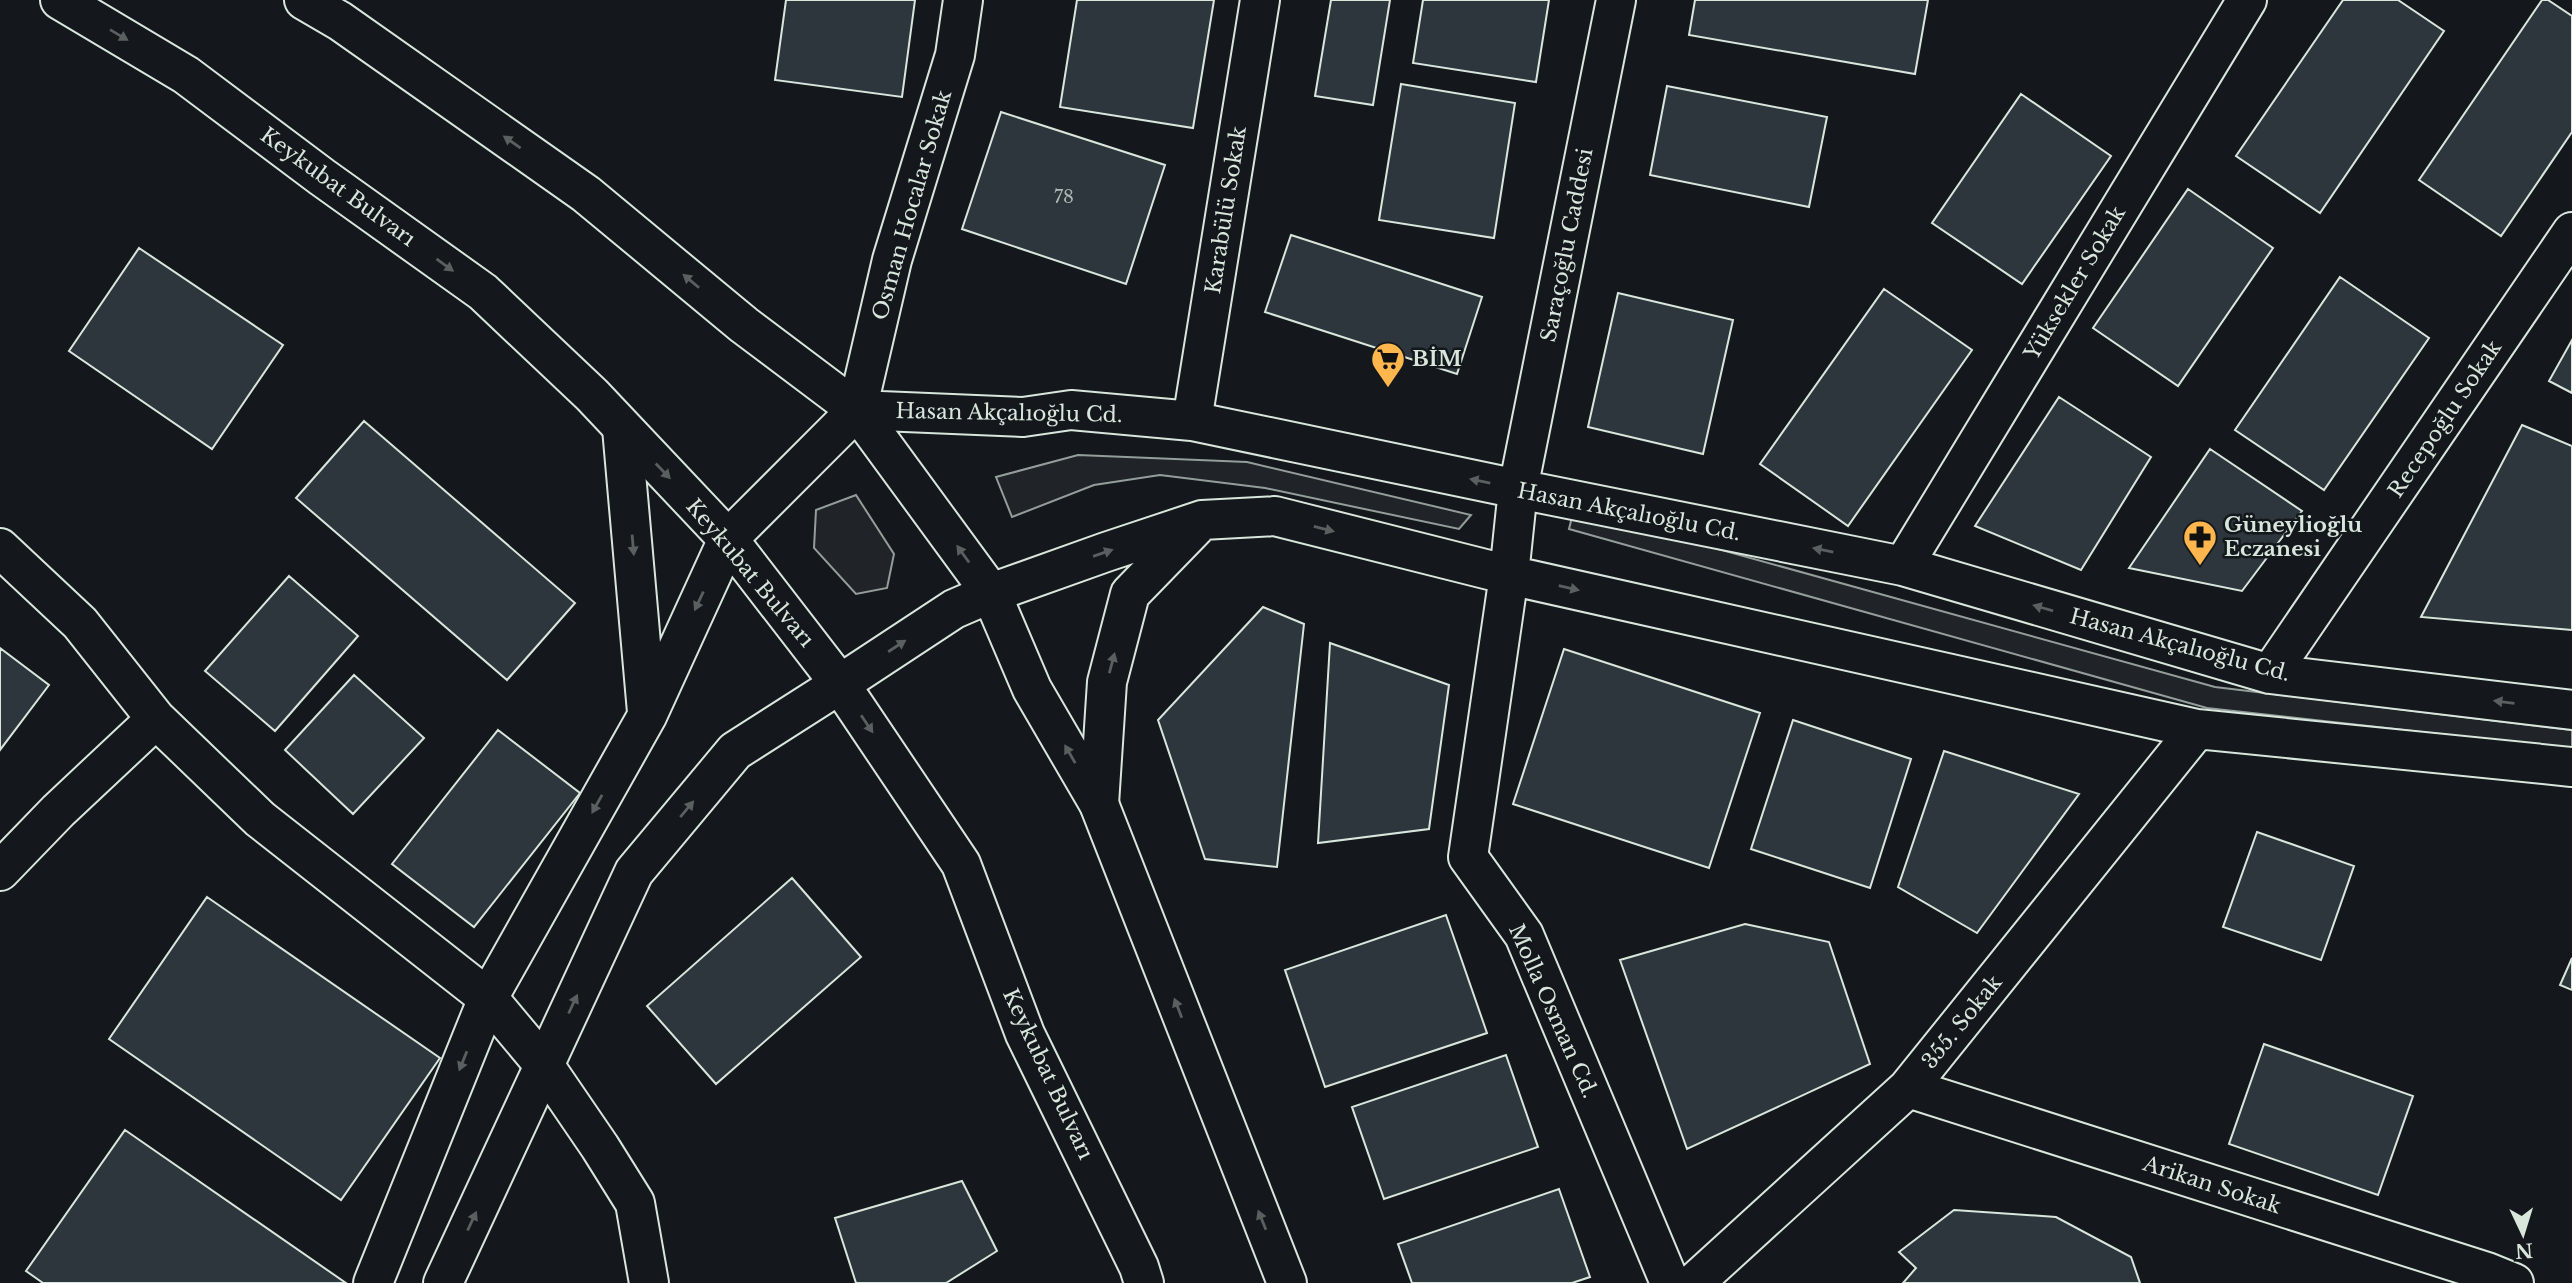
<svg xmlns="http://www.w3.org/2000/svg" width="2572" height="1283" font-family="'Libre Baskerville',serif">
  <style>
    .green { fill: #202428; stroke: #939e99; stroke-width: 2 }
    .building { fill: #2c363c; stroke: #d8e6dc; stroke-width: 2 }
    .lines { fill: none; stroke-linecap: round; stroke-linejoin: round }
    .street-casing { stroke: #d8e6dc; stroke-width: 42 }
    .secondary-casing { stroke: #d8e6dc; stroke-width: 42 }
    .highway-casing { stroke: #d8e6dc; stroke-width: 42 }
    .street { stroke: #14181c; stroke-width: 38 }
    .secondary { stroke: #14181c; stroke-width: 38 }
    .highway { stroke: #14181c; stroke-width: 38 }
    .oneway { fill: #59605f }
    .labels { text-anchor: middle; stroke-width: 5; stroke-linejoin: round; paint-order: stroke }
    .number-label { font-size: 18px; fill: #adbab4 }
    .street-label { font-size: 21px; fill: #d8e6dc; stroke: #14181c }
    .poi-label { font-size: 21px; font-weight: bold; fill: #d8e6dc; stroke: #14181c; text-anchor: start }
  </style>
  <rect width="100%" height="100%" fill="#14181c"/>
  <path class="green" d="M 1078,455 L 1247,462 L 1471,515 L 1459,529 L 1265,488 L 1160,475 L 1094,485 L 1012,517 L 996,477 Z
    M 856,495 L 894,554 L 887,588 L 856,594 L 814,548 L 816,510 Z
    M 1574,509 L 2215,687 L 2572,730 L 2572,749 L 2207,708 L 1569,529 Z"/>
  <path class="building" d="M 786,0 L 915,0 L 902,97 L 775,80 Z
    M 1077,0 L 1214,0 L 1193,128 L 1060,107 Z
    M 1331,0 L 1390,0 L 1373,105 L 1315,96 Z
    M 1423,0 L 1549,0 L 1536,82 L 1413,63 Z
    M 1695,0 L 1928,0 L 1915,74 L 1689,35 Z
    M 2343,0 L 2398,0 L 2444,31 L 2320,213 L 2236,156 Z
    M 2542,0 L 2548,0 L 2572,16 L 2572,132 L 2501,236 L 2419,180 Z
    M 1401,84 L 1515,103 L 1494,238 L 1379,220 Z
    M 1667,86 L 1827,117 L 1809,207 L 1650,175 Z
    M 2021,94 L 2111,156 L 2022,284 L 1932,223 Z
    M 1001,112 L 1165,165 L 1126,284 L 962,229 Z
    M 2188,189 L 2273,248 L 2178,386 L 2093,328 Z
    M 1291,235 L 1482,297 L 1457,374 L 1265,312 Z
    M 139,248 L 283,345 L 212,449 L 69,351 Z
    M 2340,277 L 2429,338 L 2324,490 L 2235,430 Z
    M 1884,289 L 1972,350 L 1848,526 L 1760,464 Z
    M 1618,293 L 1733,320 L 1703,454 L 1588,427 Z
    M 2572,340 L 2572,393 L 2549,381 Z
    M 2059,397 L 2151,457 L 2081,570 L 1975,526 Z
    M 364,421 L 575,603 L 507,680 L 296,498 Z
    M 2522,425 L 2572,446 L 2572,630 L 2421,617 Z
    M 2210,449 L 2302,511 L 2242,591 L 2129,568 Z
    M 289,576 L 358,636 L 275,731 L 205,671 Z
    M 1263,607 L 1304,624 L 1277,867 L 1205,859 L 1158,720 Z
    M 1330,643 L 1449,685 L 1429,829 L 1318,843 Z
    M 0,648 L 49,685 L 0,750 Z
    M 1564,649 L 1760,713 L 1709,868 L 1513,804 Z
    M 354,675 L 424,738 L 353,814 L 285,750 Z
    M 1793,720 L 1911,759 L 1870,888 L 1751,849 Z
    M 498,730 L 580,793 L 474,927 L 392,864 Z
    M 1944,751 L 2079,794 L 1977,933 L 1898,887 Z
    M 2257,832 L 2354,866 L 2321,960 L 2223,927 Z
    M 792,878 L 861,957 L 716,1084 L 647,1006 Z
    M 207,897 L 440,1058 L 341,1200 L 109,1039 Z
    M 1446,915 L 1487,1033 L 1325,1087 L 1285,970 Z
    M 1745,924 L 1829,942 L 1870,1064 L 1687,1149 L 1620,960 Z
    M 2572,958 L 2572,990 L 2560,985 Z
    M 2264,1044 L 2413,1096 L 2378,1195 L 2229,1144 Z
    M 1506,1055 L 1538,1147 L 1384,1199 L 1352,1107 Z
    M 125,1130 L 346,1283 L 43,1283 L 26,1271 Z
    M 962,1181 L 997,1251 L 946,1283 L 856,1283 L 835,1218 Z
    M 1559,1189 L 1590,1277 L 1572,1283 L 1412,1283 L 1398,1244 Z
    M 1954,1210 L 2056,1217 L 2131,1257 L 2140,1283 L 1903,1283 L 1916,1268 L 1899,1252 Z"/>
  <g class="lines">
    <g class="street-casing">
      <path id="street" d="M 1616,0 L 1518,489 L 1509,575 L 1468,857 L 1524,935 L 1670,1283
        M 857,410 L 892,260 L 955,55 L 963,0
        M 1192,421 L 1260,0
        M 728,539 L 857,410 L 1023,417 L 1071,410 L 1192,421 L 1518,489 L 1903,566 L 2270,674 L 2572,710
        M 0,548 L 80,623 L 156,719 L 260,819 L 488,998 L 544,1065 L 600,1147 L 635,1203 L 649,1283
        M 1903,566 L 2247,0
        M 2270,674 L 2572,232
        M 840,684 L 954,609 L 991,593 L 1106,552 L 1202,520 L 1275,516 L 1509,575 L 2197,729 L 2572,767
        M 1099,804 L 1107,682 L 1130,594 L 1197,525
        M 0,871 L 58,811 L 156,719
        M 1908,1088 L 2487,1272 L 2514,1283
        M 1694,1283 L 1908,1088 L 2197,729"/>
    </g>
    <g class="secondary-casing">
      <path id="secondary" d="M 622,428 L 647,712
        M 373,1283 L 488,998 L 647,716 L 728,539
        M 443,1283 L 634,872 L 735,751 L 840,684"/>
    </g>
    <g class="highway-casing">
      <path id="highway" d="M 60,0 L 186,75 L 322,177 L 483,292 L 592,395 L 728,539 L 840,684 L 961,864 L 1025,1034 L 1139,1267 L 1144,1283
        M 304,0 L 340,21 L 586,194 L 744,325 L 857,410 L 991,593 L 1032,689 L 1099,804 L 1287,1283"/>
    </g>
    <use href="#street" class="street"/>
    <use href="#secondary" class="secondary"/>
    <use href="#highway" class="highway"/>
  </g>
  <defs><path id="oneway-solid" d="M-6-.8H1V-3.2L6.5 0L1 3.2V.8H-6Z" transform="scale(1.75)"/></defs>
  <g class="oneway">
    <use href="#oneway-solid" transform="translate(119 35) rotate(31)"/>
    <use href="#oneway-solid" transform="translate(512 142) rotate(-145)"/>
    <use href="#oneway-solid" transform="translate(445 265) rotate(36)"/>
    <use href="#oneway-solid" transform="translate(691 281) rotate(-140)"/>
    <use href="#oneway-solid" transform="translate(663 471) rotate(46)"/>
    <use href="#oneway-solid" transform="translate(1480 481) rotate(-168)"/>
    <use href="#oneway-solid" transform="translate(1324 529) rotate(14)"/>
    <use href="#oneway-solid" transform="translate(633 545) rotate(85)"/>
    <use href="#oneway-solid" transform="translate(1823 550) rotate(-169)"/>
    <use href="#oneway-solid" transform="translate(1103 553) rotate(-19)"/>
    <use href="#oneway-solid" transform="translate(963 554) rotate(-126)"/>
    <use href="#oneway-solid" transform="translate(1569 588) rotate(13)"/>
    <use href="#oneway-solid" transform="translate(699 601) rotate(115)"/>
    <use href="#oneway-solid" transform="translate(2043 608) rotate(-164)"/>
    <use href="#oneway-solid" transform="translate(897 646) rotate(-33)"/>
    <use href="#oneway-solid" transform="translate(1112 663) rotate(-75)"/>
    <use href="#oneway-solid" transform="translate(2504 702) rotate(-173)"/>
    <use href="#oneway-solid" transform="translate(867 724) rotate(56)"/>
    <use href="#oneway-solid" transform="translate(1070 754) rotate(-120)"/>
    <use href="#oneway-solid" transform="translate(597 804) rotate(119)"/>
    <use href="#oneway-solid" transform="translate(687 809) rotate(-50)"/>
    <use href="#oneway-solid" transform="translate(573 1004) rotate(-65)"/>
    <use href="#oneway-solid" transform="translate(1178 1008) rotate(-111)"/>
    <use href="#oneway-solid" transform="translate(463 1061) rotate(112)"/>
    <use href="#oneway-solid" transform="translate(1262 1220) rotate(-112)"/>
    <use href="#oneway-solid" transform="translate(472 1221) rotate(-65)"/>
  </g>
  <defs>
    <g id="supermarket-pin" transform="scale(1.75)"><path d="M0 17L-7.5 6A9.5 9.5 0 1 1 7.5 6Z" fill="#ffb74d" stroke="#14181c"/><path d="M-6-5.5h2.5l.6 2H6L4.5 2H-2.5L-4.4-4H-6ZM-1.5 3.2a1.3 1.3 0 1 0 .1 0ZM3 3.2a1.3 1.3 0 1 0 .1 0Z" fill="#111"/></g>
    <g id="pharmacy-pin" transform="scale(1.75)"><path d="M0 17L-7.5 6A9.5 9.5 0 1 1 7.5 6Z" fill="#ffb74d" stroke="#14181c"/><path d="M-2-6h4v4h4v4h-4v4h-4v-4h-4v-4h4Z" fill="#111"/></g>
  </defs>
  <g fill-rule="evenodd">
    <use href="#supermarket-pin" x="1388" y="359"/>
    <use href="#pharmacy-pin" x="2200" y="537"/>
  </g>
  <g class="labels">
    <g class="number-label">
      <text x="1064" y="203">78</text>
    </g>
    <g class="street-label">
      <text transform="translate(338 187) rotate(36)" y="7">Keykubat Bulvarı</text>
      <text transform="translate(912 205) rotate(-74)" y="7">Osman Hocalar Sokak</text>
      <text transform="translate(1226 210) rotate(-81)" y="7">Karabülü Sokak</text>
      <text transform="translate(1567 245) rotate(-79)" y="7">Saraçoğlu Caddesi</text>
      <text transform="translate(2075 283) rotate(-59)" y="7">Yüksekler Sokak</text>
      <text transform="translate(1009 413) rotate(1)" y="7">Hasan Akçalıoğlu Cd.</text>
      <text transform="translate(2445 419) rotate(-56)" y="7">Recepoğlu Sokak</text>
      <text transform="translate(1629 512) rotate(11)" y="7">Hasan Akçalıoğlu Cd.</text>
      <text transform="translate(750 573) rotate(50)" y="7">Keykubat Bulvarı</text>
      <text transform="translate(2180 645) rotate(15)" y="7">Hasan Akçalıoğlu Cd.</text>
      <text transform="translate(1553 1011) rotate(66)" y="7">Molla Osman Cd.</text>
      <text transform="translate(1962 1022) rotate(-51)" y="7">355. Sokak</text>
      <text transform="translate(1048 1074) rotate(65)" y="7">Keykubat Bulvarı</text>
      <text transform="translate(2212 1185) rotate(18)" y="7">Arikan Sokak</text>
    </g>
    <g class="poi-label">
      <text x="1412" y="366">BİM</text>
      <text x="2224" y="532">Güneylioğlu<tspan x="2224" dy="24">Eczanesi</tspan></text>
    </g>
  </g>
  <g transform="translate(2523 1234) rotate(176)" stroke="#14181c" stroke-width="5" paint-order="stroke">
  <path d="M0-5L12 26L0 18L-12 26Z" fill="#d8e6dc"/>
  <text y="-10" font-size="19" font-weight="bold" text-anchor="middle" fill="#d8e6dc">N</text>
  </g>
</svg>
